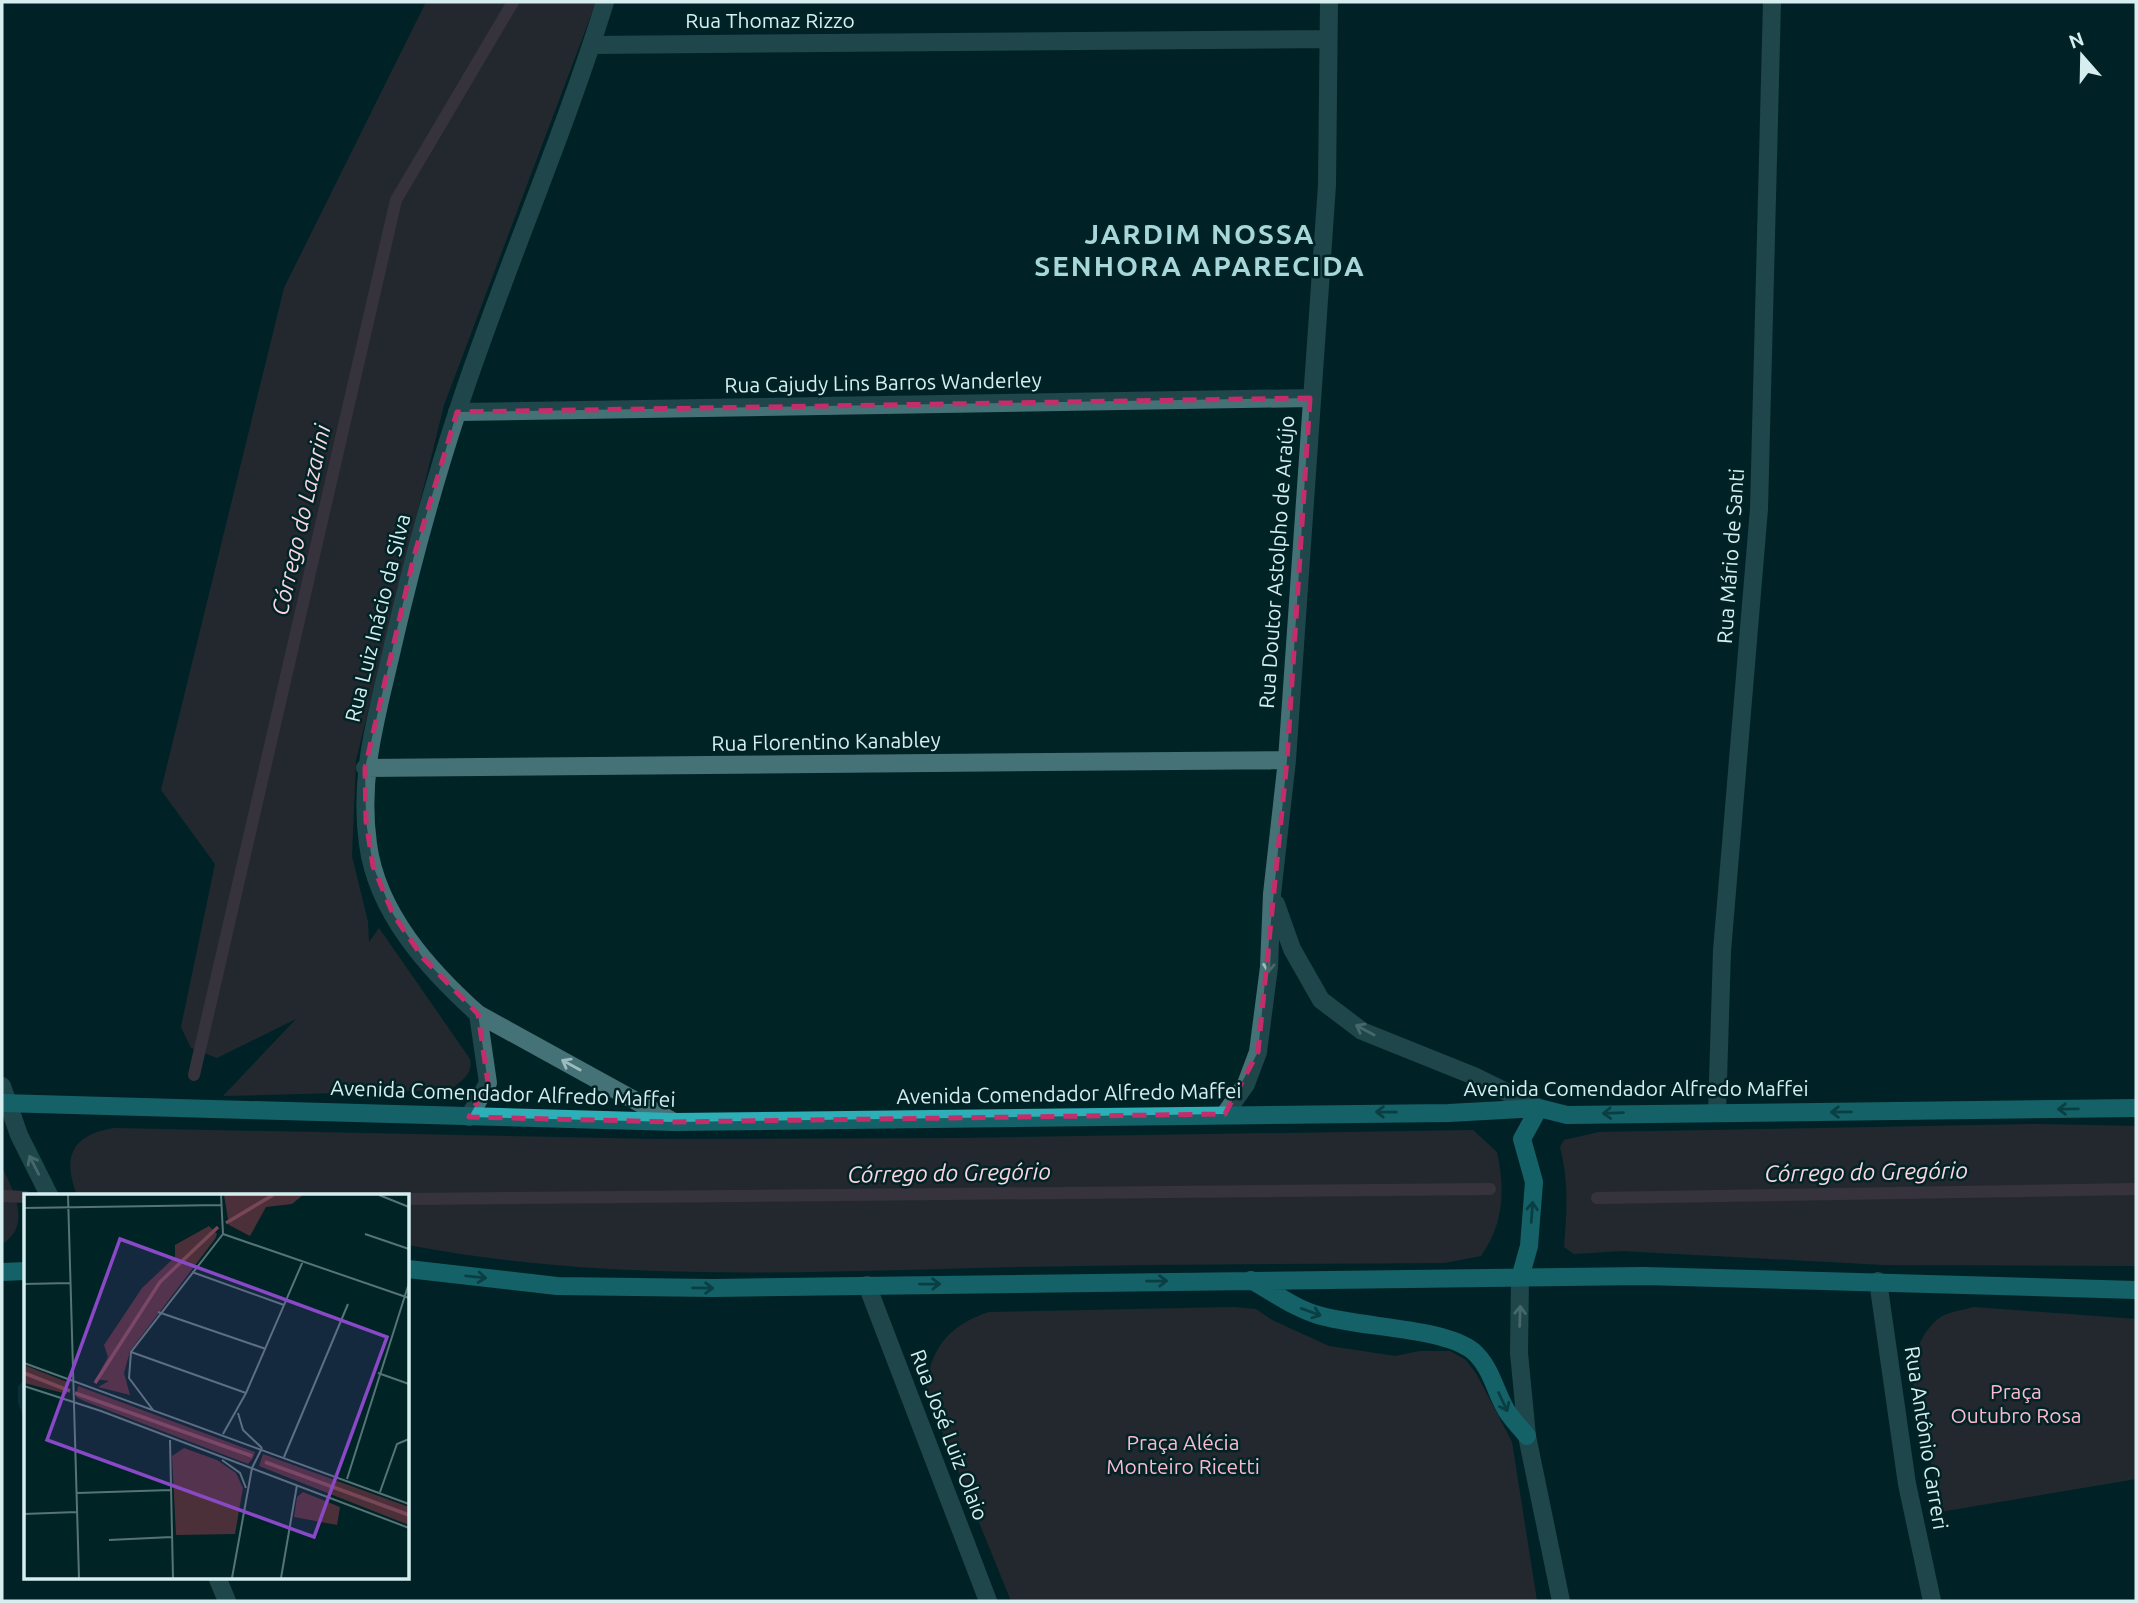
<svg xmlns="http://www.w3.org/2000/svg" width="2138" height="1603" font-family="Ubuntu,sans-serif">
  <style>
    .green { fill: #4c3039 }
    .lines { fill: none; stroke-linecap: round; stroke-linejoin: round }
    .stream { stroke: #784757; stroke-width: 12 }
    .building { fill: #124145 }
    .minor { stroke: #457276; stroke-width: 18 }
    .major { stroke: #2eaeb7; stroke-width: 18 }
    .oneway { stroke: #9cbcbf }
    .oneway2 { stroke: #156267 }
    .marked { fill: none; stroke: #c42d6a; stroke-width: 5; stroke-dasharray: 14 9; stroke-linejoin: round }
    .labels { text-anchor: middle; stroke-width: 5; stroke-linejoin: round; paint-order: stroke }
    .street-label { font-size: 21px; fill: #d6eef0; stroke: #002326 }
    .park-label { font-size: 21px; fill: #fdbace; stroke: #002326 }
    .water-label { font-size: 23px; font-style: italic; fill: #fad7e0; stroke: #002326 }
    .district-label { font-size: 28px; font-weight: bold; letter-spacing: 2px; fill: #a7d7db; stroke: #002326 }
    .inset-river { fill: none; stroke: #784757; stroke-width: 3.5 }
    .inset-road { fill: none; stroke: #567477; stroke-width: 2 }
    .view { fill: #8949c6; fill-opacity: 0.15; stroke: #8949c6; stroke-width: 3.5 }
    .inset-edge { fill: none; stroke: #d6eef0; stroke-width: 3.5 }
  </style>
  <rect width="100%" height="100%" fill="#002326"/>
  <path class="green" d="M 426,2 L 596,2 L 444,405 L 356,760 L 352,856 L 368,922 L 369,942 L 379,928 L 470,1059 C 473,1075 461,1081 450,1090 L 223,1096 L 296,1019 L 217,1058 L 191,1048 L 181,1027 L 215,864 L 161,790 L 284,288 Z
    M 2038,1124 L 2136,1126 L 2136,1266 L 1884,1265 L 1622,1251 L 1574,1254 L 1564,1247 C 1567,1212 1569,1181 1560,1147 L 1564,1140 L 1599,1132 Z
    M 114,1128 L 656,1139 L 958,1138 L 1473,1130 L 1497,1152 C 1505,1190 1504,1223 1481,1256 L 1445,1263 C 1289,1264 1132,1264 976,1268 C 786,1273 595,1281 408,1245 L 408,1195 L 77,1195 C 62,1156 72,1135 114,1128 Z
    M 2,1167 C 14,1192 32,1226 2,1244 Z
    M 1233,1307 L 1256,1309 L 1272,1320 L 1329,1346 L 1395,1356 L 1420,1351 L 1450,1351 L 1466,1360 L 1477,1375 L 1512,1442 L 1537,1601 L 1011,1601 L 926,1392 C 929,1349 949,1325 989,1312 Z
    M 1974,1307 L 2136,1319 L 2136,1479 L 1940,1512 L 1941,1494 C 1926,1442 1888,1362 1938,1319 C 1946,1312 1964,1310 1974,1307 Z"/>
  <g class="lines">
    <path class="stream" d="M 194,1075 L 396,200 L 513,2
      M 2,1196 L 26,1197
      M 1597,1198 L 2136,1189
      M 408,1199 L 1490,1189"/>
  </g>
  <path class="building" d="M 26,1378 L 26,1425 L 18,1402 L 18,1386 Z"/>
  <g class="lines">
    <path class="minor" d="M 605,2 C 562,141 502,275 457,413 C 432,489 411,567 393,645 C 378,712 358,773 368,844 C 377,913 429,970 478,1014 L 674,1122
      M 591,45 L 1327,39
      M 457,412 L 1310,398
      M 365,768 L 1287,760
      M 1276,904 L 1292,949 L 1321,1000 L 1362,1031 L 1474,1076 L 1539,1108
      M 2,1086 L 19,1135 L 49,1195
      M 1717,1113 L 1722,951 L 1759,509 L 1772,2
      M 1225,1114 L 1246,1084 L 1258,1052 L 1269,967 L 1272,894 L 1287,760 L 1327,185 L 1329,2
      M 469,1117 L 488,1083 L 478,1014
      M 1520,1278 L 1519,1353 L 1527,1436 L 1561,1601
      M 1878,1281 L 1907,1484 L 1932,1601
      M 867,1285 L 988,1601
      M 217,1577 L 227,1601"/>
    <path class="major" d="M 2,1103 L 674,1122 L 1449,1113 L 1539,1108 L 1567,1115 L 2136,1108
      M 408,1269 L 557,1286 L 713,1288 L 1644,1276 L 2136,1290
      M 2,1272 L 26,1271
      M 1520,1278 L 1529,1246 L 1534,1182 L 1522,1139 L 1539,1108
      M 1251,1280 C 1273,1292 1294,1308 1318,1315 C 1360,1328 1443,1327 1473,1351 C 1490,1366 1494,1387 1504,1406 C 1509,1417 1520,1427 1527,1436"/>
  </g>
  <defs><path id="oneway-shaft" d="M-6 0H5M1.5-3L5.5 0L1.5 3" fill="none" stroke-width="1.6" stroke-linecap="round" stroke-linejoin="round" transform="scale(1.75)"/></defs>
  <g class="oneway">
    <use href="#oneway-shaft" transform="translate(1269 962) rotate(93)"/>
    <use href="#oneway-shaft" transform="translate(1365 1030) rotate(-152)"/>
    <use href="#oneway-shaft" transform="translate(571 1065) rotate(-151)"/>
    <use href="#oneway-shaft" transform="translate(34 1165) rotate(-117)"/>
    <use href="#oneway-shaft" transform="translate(1520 1316) rotate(-88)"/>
  </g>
  <g class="oneway2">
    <use href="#oneway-shaft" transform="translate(2068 1109) rotate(179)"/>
    <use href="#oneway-shaft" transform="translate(1386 1112) rotate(-179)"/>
    <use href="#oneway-shaft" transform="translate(1841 1112) rotate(179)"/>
    <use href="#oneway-shaft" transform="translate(1613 1113) rotate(178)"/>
    <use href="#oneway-shaft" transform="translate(1532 1212) rotate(-86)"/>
    <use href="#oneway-shaft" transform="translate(476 1277) rotate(6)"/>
    <use href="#oneway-shaft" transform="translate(1157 1281) rotate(-1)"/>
    <use href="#oneway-shaft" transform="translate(930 1284) rotate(-1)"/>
    <use href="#oneway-shaft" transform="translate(703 1288) rotate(1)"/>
    <use href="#oneway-shaft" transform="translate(1311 1312) rotate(20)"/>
    <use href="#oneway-shaft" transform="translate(1503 1402) rotate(65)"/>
  </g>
  <path d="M0 0H2138V1603H0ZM 1310,398 L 1287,760 L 1258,1052 L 1225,1114 L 674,1122 L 469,1117 L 488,1083 L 478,1014 L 423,958 L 393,914 L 373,866 L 366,821 L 365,768 L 414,556 L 457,412 Z" fill="#002326" fill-opacity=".55" fill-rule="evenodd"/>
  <path class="marked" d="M 1310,398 L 1287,760 L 1258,1052 L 1225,1114 L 674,1122 L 469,1117 L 488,1083 L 478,1014 L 423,958 L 393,914 L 373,866 L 366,821 L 365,768 L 414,556 L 457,412 Z"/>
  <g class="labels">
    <g class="street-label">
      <text x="770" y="28">Rua Thomaz Rizzo</text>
      <text transform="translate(883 383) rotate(-1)" y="7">Rua Cajudy Lins Barros Wanderley</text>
      <text transform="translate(1731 556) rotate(-86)" y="7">Rua Mário de Santi</text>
      <text transform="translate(1277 562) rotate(-86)" y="7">Rua Doutor Astolpho de Araújo</text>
      <text transform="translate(378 618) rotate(-76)" y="7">Rua Luiz Inácio da Silva</text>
      <text transform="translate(826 742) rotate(-1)" y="7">Rua Florentino Kanabley</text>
      <text x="1636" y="1096">Avenida Comendador Alfredo Maffei</text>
      <text transform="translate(503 1094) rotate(2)" y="7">Avenida Comendador Alfredo Maffei</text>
      <text transform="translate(1069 1094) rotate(-1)" y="7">Avenida Comendador Alfredo Maffei</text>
      <text transform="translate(949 1435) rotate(69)" y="7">Rua José Luiz Olaio</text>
      <text transform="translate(1926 1438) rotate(81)" y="7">Rua Antônio Carreri</text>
    </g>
    <g class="park-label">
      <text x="2016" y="1399">Praça<tspan x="2016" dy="24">Outubro Rosa</tspan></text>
      <text x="1183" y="1450">Praça Alécia<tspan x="1183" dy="24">Monteiro Ricetti</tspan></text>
    </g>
    <g class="water-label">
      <text transform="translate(301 520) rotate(-77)" y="8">Córrego do Lazarini</text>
      <text transform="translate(1866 1172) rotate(-1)" y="8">Córrego do Gregório</text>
      <text transform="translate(949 1173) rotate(-1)" y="8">Córrego do Gregório</text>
    </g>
    <g class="district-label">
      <text x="1200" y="244">JARDIM NOSSA<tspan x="1200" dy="32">SENHORA APARECIDA</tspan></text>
    </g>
  </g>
  <g transform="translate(24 1194)">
    <rect width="385" height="385" fill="#002326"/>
    <path d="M 200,1 L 279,1 L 268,10 L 242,13 L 226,42 L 205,31 ZM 185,32 L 193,40 L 191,45 L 106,157 L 100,179 L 106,201 L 74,193 L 85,187 L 72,185 L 84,163 L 80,151 L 118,94 L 151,63 L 151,51 ZM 0,171 L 43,188 L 43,200 L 0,189 ZM 54,192 L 231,258 L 229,264 L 224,270 L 60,207 L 52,203 ZM 160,254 L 193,266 L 212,279 L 219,294 L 211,340 L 152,341 L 148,262 ZM 239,260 L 385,313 L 385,331 L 235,272 ZM 279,298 L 316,313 L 313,331 L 270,323 L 273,303 Z" fill="#4c3039"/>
    <path class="inset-river" d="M 202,29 L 249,1M 0,179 L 46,197M 71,189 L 136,88 L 194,33M 51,199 L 228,262M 241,268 L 385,321"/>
    <path class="inset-road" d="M 44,1 L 55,384M 197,1 L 199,40M 355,1 L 385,13M 0,14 L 197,11M 199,40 L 385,104M 341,40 L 385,55M 168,78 L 260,111M 0,90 L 46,89M 134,118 L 242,155M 107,158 L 222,199M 0,169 L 385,310M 354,179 L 385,190M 0,192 L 77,217 L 385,334M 129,216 L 105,184 L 107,158 L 199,40M 214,219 L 219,236 L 238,254M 199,240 L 222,199 L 279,67M 146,246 L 149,384M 260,263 L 324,110M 198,266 L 216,279 L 222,294M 228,274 L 238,254M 323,285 L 385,89M 356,298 L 373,250 L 385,245M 53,299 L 147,296M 0,320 L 53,318M 85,346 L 148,343M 208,384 L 228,274M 257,384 L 273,291"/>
    <path class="view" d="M 96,45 L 363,143 L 290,343 L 23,246 Z"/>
    <rect width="385" height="385" class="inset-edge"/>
  </g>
  <rect width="2138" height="1603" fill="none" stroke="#d6eef0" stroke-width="7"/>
  <g transform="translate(2082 56) rotate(340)" stroke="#002326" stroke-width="5" paint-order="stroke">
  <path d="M0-5L12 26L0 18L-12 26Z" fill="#d6eef0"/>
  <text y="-10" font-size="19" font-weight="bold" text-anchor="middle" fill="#d6eef0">N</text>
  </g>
</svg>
